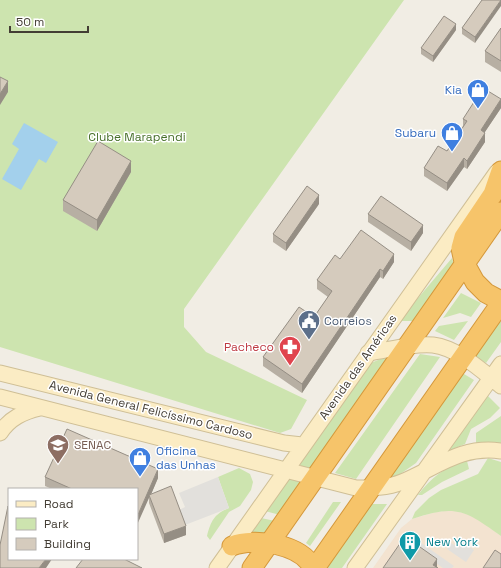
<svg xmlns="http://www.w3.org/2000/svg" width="501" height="568" font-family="'Space Grotesk',sans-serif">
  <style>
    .commercial { fill: #f3e3d0 }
    .green { fill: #cde4af }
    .parking { fill: #e2e0dc }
    .water { fill: #a3d0ec }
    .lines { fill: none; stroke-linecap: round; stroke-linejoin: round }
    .secondary-casing { stroke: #cfbf96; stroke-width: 17 }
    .highway-casing { stroke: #d4983b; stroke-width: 21 }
    .secondary { stroke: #fbecc4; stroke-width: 15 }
    .highway { stroke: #f6c46a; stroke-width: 19 }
    .wall { fill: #b7afa3 }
    .shaded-wall { fill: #958e84 }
    .building { fill: #d5cbbd; stroke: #958e84 }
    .labels { text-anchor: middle; stroke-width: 3; stroke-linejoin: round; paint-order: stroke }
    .shop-label { font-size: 12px; fill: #366cbe; stroke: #fff; text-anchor: end }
    .park-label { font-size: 12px; fill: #48712b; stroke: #fff }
    .service-label { font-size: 12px; fill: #4e5e75; stroke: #fff; text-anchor: start }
    .health-label { font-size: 12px; fill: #be3a42; stroke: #fff; text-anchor: end }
    .street-label { font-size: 12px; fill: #433d34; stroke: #fff }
    .education-label { font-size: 12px; fill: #785e54; stroke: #fff; text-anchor: start }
    .culture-label { font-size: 12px; fill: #0d838f; stroke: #fff; text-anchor: start }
  </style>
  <rect width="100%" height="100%" fill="#f1ede4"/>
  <path class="commercial" d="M 452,510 L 474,516 L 501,536 L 501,568 L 373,568 L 401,528 L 412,519 L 436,512 Z"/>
  <path class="green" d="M 0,0 L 404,0 L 184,309 L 184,327 L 206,352 L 307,400 L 291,429 L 280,433 L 0,347 Z
    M 452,258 L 454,266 L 416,321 L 401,321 L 407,311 Z
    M 461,293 L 481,303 L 471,317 L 460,313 L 443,318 Z
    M 468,321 L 454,340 L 435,331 L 439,326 Z
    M 493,322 L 501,322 L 501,342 L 486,363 L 471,354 Z
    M 420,354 L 440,357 L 356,479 L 335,473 Z
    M 385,357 L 389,360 L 312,469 L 298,465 L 371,363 Z
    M 459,371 L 474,380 L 416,463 L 396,477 L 385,478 Z
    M 486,394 L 500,408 L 490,418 L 471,429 L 465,444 L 443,453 Z
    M 501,416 L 501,448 L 476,443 L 476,433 Z
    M 488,458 L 501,462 L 501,536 C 465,510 456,504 412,519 L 415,512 L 429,498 L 441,490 L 478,474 Z
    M 467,461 L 469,469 L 442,482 L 422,495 L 418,495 C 430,479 446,465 467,461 Z
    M 239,468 L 250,474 L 253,482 L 251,490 L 240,506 L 229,512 L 210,540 L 207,536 C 211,521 214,514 229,508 L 218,477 Z
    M 290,475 L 302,484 L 280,515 L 265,511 Z
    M 333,502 L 341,502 L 310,546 L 306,543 Z
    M 368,504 L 387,504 L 342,568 L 321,568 Z
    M 261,518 L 275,521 L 262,541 L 248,536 Z"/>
  <path class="parking" d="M 218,477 L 229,508 L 185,525 L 179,510 L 185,507 L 179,493 Z
    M 417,540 L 454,566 L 452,568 L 443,568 L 412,547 Z
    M 462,541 L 474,550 L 466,562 L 447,549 L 451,543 L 458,547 Z"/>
  <path class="water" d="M 24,123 L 58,142 L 46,163 L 39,159 L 21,190 L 2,179 L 19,149 L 12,144 Z"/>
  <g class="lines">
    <g class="secondary-casing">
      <path id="secondary" d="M 368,353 C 389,350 412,343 433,345 C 458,348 482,371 501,386
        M 0,373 L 284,443 L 302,445
        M 0,397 L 356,488 C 371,488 387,488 402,482 C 436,468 461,445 501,451
        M 0,433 C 10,418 23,412 40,408
        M 217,568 L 497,172
        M 355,568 L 501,364"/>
    </g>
    <g class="highway-casing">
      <path id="highway" d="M 501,171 L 493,194 L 464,237 L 461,248 L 464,262 L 475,282 L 486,293 L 501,301
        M 232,546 C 255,537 301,544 313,568
        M 252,568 L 501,212
        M 315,568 L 501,303"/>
    </g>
    <use href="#secondary" class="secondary"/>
    <use href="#highway" class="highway"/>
  </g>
  <path class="wall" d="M 482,0 L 475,43 L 462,34 L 462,28 Z
    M 501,28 L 501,72 L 485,62 L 485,51 Z
    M 456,30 L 433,62 L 421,54 L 421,48 Z
    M 501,108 L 484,133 L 485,142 L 467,169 L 464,167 L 447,191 L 424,176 L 424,168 L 447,151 L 463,126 L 463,119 Z
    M 131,172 L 97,231 L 63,211 L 63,200 Z
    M 319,204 L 286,251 L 273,242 L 273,234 Z
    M 368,214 L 423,233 L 411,251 L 368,222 Z
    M 340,259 L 394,262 L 383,279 L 380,277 L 302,393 L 263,366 L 263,357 L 314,317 L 328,297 L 317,289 L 317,280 Z
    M 45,477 L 158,478 L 151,494 L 186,535 L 164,543 L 149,503 L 149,498 L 137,489 L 52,489 L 45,486 Z"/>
  <path class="shaded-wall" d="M 501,0 L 501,6 L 475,43 L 475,37 Z
    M 456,24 L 456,30 L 433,62 L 433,56 Z
    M 8,81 L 8,92 L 0,105 L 0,94 Z
    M 501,99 L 501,108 L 481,138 L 481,130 Z
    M 485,133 L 485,142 L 467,169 L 467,161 Z
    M 464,158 L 464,167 L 447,191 L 447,183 Z
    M 131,161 L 131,172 L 97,231 L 97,220 Z
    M 319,195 L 319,204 L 286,251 L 286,243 Z
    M 423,225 L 423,233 L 411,251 L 411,242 Z
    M 394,254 L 394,262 L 383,279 L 383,271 Z
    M 380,269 L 380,277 L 302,393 L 302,384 Z
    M 158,469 L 158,478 L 150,497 L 149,495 L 149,498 L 137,525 L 137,517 Z
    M 186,526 L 186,535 L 164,543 L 164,534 Z
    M 46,559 L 52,559 L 46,568 L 39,568 Z
    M 437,559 L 437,568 L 433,565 Z"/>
  <path class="building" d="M 482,0 L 501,0 L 475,37 L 462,28 Z
    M 444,16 L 456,24 L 433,56 L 421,48 Z
    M 501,28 L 501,61 L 485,51 Z
    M 0,77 L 8,81 L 0,94 Z
    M 483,88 L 501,99 L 481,130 L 485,133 L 467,161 L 464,158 L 447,183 L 424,168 L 438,146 L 447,151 L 467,121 L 463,119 Z
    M 98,141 L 131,161 L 97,220 L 63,200 Z
    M 307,186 L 319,195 L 286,243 L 273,234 Z
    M 381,196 L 423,225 L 411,242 L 368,214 Z
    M 361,230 L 394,254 L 383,271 L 380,269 L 302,384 L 263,357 L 299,307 L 314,317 L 332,291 L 317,280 L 335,255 L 340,259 Z
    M 67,429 L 158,469 L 137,517 L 137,489 L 72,489 L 45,477 Z
    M 171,486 L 186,526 L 164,534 L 149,495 Z
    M 8,506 L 9,559 L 46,559 L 39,568 L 0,568 L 0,545 Z
    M 410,540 L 437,559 L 433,565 L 438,568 L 383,568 L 401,542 L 407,546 Z
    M 495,550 L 501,554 L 501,568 L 483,568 Z
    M 83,559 L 124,559 L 142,568 L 76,568 Z"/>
  <defs>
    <g id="shop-pin" transform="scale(1.15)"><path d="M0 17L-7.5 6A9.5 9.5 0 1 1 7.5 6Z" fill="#3f7fe0" stroke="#fff"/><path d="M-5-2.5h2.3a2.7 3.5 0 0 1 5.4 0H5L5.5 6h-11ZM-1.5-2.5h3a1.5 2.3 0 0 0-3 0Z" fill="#fff"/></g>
    <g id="civic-pin" transform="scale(1.15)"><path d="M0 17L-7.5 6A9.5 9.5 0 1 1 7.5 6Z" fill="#5c6f8a" stroke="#fff"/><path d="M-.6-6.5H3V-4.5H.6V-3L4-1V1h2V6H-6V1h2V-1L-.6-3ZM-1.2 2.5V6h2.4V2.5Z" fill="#fff"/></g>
    <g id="pharmacy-pin" transform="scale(1.15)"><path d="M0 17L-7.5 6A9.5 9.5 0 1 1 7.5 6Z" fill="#e0444e" stroke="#fff"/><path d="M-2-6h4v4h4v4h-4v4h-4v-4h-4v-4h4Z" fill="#fff"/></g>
    <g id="university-pin" transform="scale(1.15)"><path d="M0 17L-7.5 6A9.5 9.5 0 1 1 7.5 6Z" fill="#8d6e63" stroke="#fff"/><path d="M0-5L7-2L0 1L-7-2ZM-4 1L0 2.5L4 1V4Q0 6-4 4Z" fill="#fff"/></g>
    <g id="building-pin" transform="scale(1.15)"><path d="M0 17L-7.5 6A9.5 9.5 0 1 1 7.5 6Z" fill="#0f9aa8" stroke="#fff"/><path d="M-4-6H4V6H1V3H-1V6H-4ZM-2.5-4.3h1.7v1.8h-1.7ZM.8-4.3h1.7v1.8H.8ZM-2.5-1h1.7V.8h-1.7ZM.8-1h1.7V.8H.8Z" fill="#fff"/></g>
  </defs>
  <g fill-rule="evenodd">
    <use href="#shop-pin" x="478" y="90"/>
    <use href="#shop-pin" x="452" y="133"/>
    <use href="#civic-pin" x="309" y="321"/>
    <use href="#pharmacy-pin" x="290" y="347"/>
    <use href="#university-pin" x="58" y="445"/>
    <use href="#shop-pin" x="140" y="458"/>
    <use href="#building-pin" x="410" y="542"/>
  </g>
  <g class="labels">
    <g class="shop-label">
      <text x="462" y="94">Kia</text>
      <text x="436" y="137">Subaru</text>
      <text x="156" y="455" text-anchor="start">Oficina<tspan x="156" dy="14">das Unhas</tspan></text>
    </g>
    <g class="park-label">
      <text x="137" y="141">Clube Marapendi</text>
    </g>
    <g class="service-label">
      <text x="324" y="325">Correios</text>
    </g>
    <g class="health-label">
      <text x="274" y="351">Pacheco</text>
    </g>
    <g class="street-label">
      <text transform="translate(358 367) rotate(-55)" y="4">Avenida das Américas</text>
      <text transform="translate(151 410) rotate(14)" y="4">Avenida General Felicíssimo Cardoso</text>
    </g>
    <g class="education-label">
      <text x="74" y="449">SENAC</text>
    </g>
    <g class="culture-label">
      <text x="426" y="546">New York</text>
    </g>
  </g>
  <rect x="8" y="488" width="130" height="72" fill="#ffffff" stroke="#b4b1ae"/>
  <rect x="16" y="501" width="20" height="6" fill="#fbecc4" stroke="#b4b1ae"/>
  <text x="44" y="508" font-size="12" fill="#433d34">Road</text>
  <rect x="16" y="518" width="20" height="12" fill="#cde4af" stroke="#b4b1ae"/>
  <text x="44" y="528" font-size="12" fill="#433d34">Park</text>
  <rect x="16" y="538" width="20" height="12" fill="#d5cbbd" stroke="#b4b1ae"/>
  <text x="44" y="548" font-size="12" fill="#433d34">Building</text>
  <path d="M10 26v6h78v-6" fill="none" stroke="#433d34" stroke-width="2"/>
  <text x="16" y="26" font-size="12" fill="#433d34" stroke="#ffffff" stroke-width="3" paint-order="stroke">50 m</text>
</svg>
